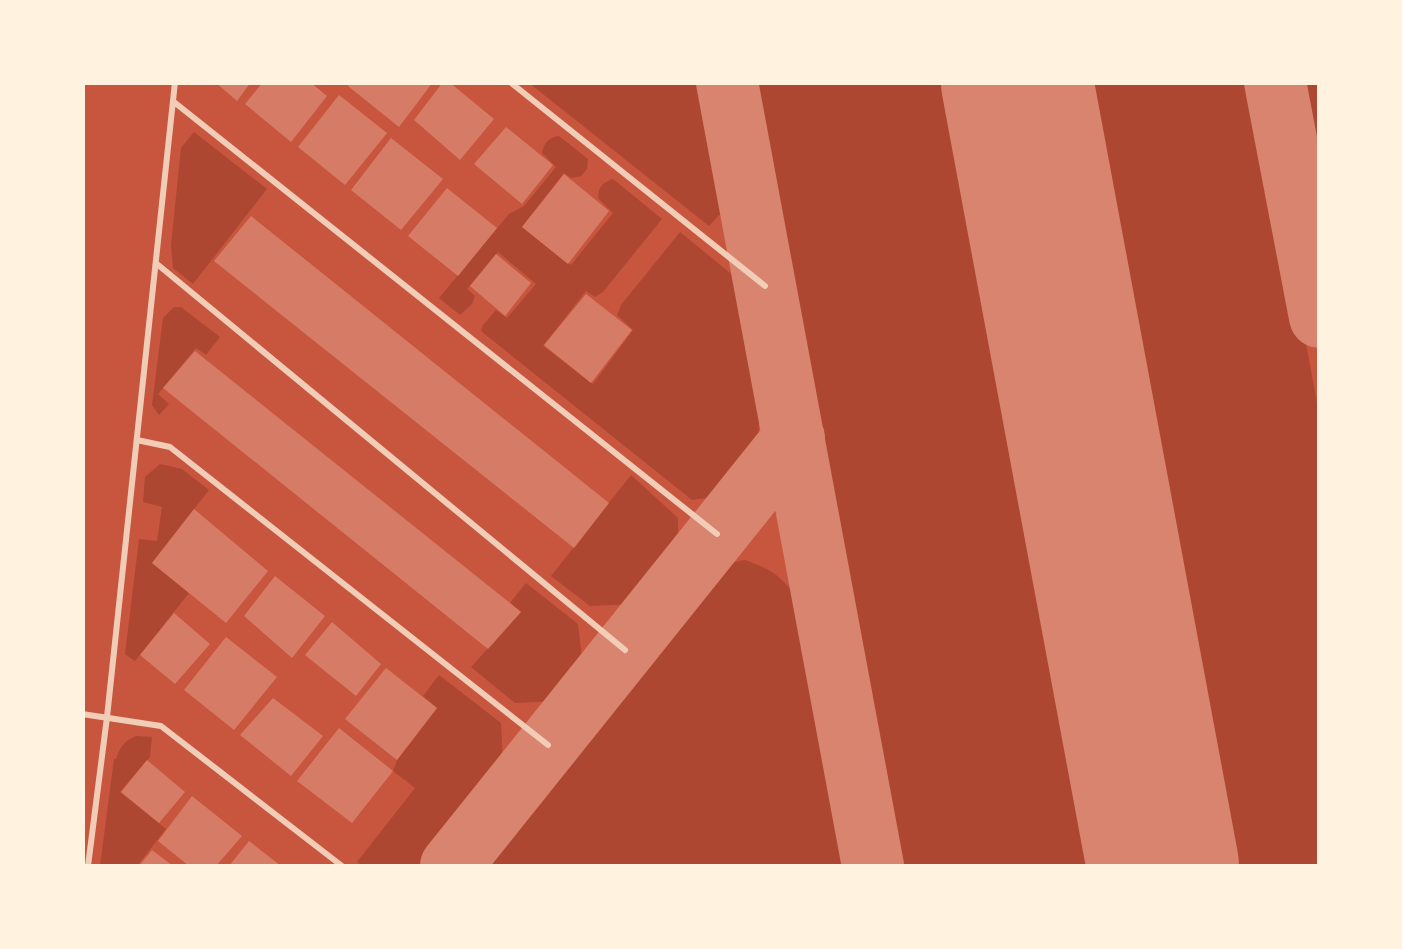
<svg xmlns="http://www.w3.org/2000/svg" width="1402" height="949" font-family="'Open Sans',sans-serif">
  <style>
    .green { fill: #ae4732 }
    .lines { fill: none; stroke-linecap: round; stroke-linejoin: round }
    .taxiway { stroke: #d8846e; stroke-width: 62 }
    .runway { stroke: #d8846e; stroke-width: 152 }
    .building { fill: #d67c66 }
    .service { stroke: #f1ccb7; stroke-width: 6 }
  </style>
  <rect width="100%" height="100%" fill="#c8553d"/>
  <path class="green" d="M 529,83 L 700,83 L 724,210 L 709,226 Z
    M 755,83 L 962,83 L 1108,866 L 902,866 Z
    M 1071,83 L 1258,83 L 1319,414 L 1319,866 L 1219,866 Z
    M 1303,83 L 1319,83 L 1319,170 Z
    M 194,132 L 267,189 L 193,284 L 173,268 L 171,245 L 181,148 Z
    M 559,136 L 588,159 L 587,169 L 581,176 L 571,178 L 564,173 L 522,227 L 571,265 L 613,213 L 598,198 C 599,186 602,183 613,179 L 662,219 L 603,292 L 595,297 L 586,291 L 543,346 L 593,384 L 633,330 L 617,315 L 621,305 L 680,232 L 735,277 L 760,411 L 758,437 L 719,496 L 692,500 L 481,331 L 483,325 L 496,310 L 507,318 L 536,284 L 498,252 L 467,289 L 475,296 L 472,304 L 460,315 L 439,298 L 509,214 L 524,206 L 556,167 L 542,153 C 544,143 549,137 559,136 Z
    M 174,307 L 181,307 L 220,337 L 206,355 L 196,348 L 158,394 L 169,404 L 159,415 L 152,405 L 163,318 Z
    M 160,464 L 182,469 L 209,490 L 152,563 L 189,593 L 135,661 L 125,654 L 139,539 L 157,541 L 162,507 L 143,502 L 145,477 Z
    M 631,475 L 678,518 L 678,547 L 633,604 L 590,606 L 551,576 Z
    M 745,560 C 769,569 778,573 794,594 L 845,866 L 476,866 L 712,574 L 724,564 Z
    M 526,583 L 578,624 L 583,666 L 557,701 L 515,703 L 471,667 L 521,612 L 510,603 Z
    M 439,675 L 501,723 L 503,765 L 420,866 L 362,866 L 357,862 L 415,788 L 393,771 L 397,760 L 437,708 L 423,696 Z
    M 136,736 L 152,737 L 150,757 L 120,792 L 166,829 L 137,866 L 100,866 L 114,759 L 116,759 C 120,747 124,741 136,736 Z"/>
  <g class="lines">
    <path class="taxiway" d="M 727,82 L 873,866
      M 1275,82 L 1320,317
      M 451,866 L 794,438"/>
    <path class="runway" d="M 1017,82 L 1163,866"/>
  </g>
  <path class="building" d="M 215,82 L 251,82 L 237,101 Z
    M 263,82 L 310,82 L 327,96 L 291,142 L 245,104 Z
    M 351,82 L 433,82 L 399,127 L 348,86 Z
    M 443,82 L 449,82 L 494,119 L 460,160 L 414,120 Z
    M 339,95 L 387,133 L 345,185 L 298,147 Z
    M 506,127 L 553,165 L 522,204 L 474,164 Z
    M 391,138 L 443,179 L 401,230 L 351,190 Z
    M 564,174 L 609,211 L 568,264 L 522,227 Z
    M 447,188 L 497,228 L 458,276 L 408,236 Z
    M 251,216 L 609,503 L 574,548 L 214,261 Z
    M 496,254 L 531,283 L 505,316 L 470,286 Z
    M 586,294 L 632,330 L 591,383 L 544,345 Z
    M 195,351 L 510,603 L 521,612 L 488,649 L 163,388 Z
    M 194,509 L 268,571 L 226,623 L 152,563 Z
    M 275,576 L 325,616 L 292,658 L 244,616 Z
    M 174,613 L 210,644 L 175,684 L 140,655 Z
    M 332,622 L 381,664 L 356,696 L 305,655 Z
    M 226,637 L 277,677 L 234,730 L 184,690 Z
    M 386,668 L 437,708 L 397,760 L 345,719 Z
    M 273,698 L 323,736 L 291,776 L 240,735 Z
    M 339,728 L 393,771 L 352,823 L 297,781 Z
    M 147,760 L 185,792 L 159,823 L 121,792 Z
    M 192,796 L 242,836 L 216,866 L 189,866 L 158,841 Z
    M 249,841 L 281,866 L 229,866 Z
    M 152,850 L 173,866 L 139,866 Z"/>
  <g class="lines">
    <path class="service" d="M 510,82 L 765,286
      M 174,102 L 717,534
      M 157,264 L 625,650
      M 137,440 L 170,447 L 548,745
      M 82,714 L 161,726 L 342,866
      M 88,866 L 107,717 L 175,82"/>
  </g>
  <rect width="1402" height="949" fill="none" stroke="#fff3e0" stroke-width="170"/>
</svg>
